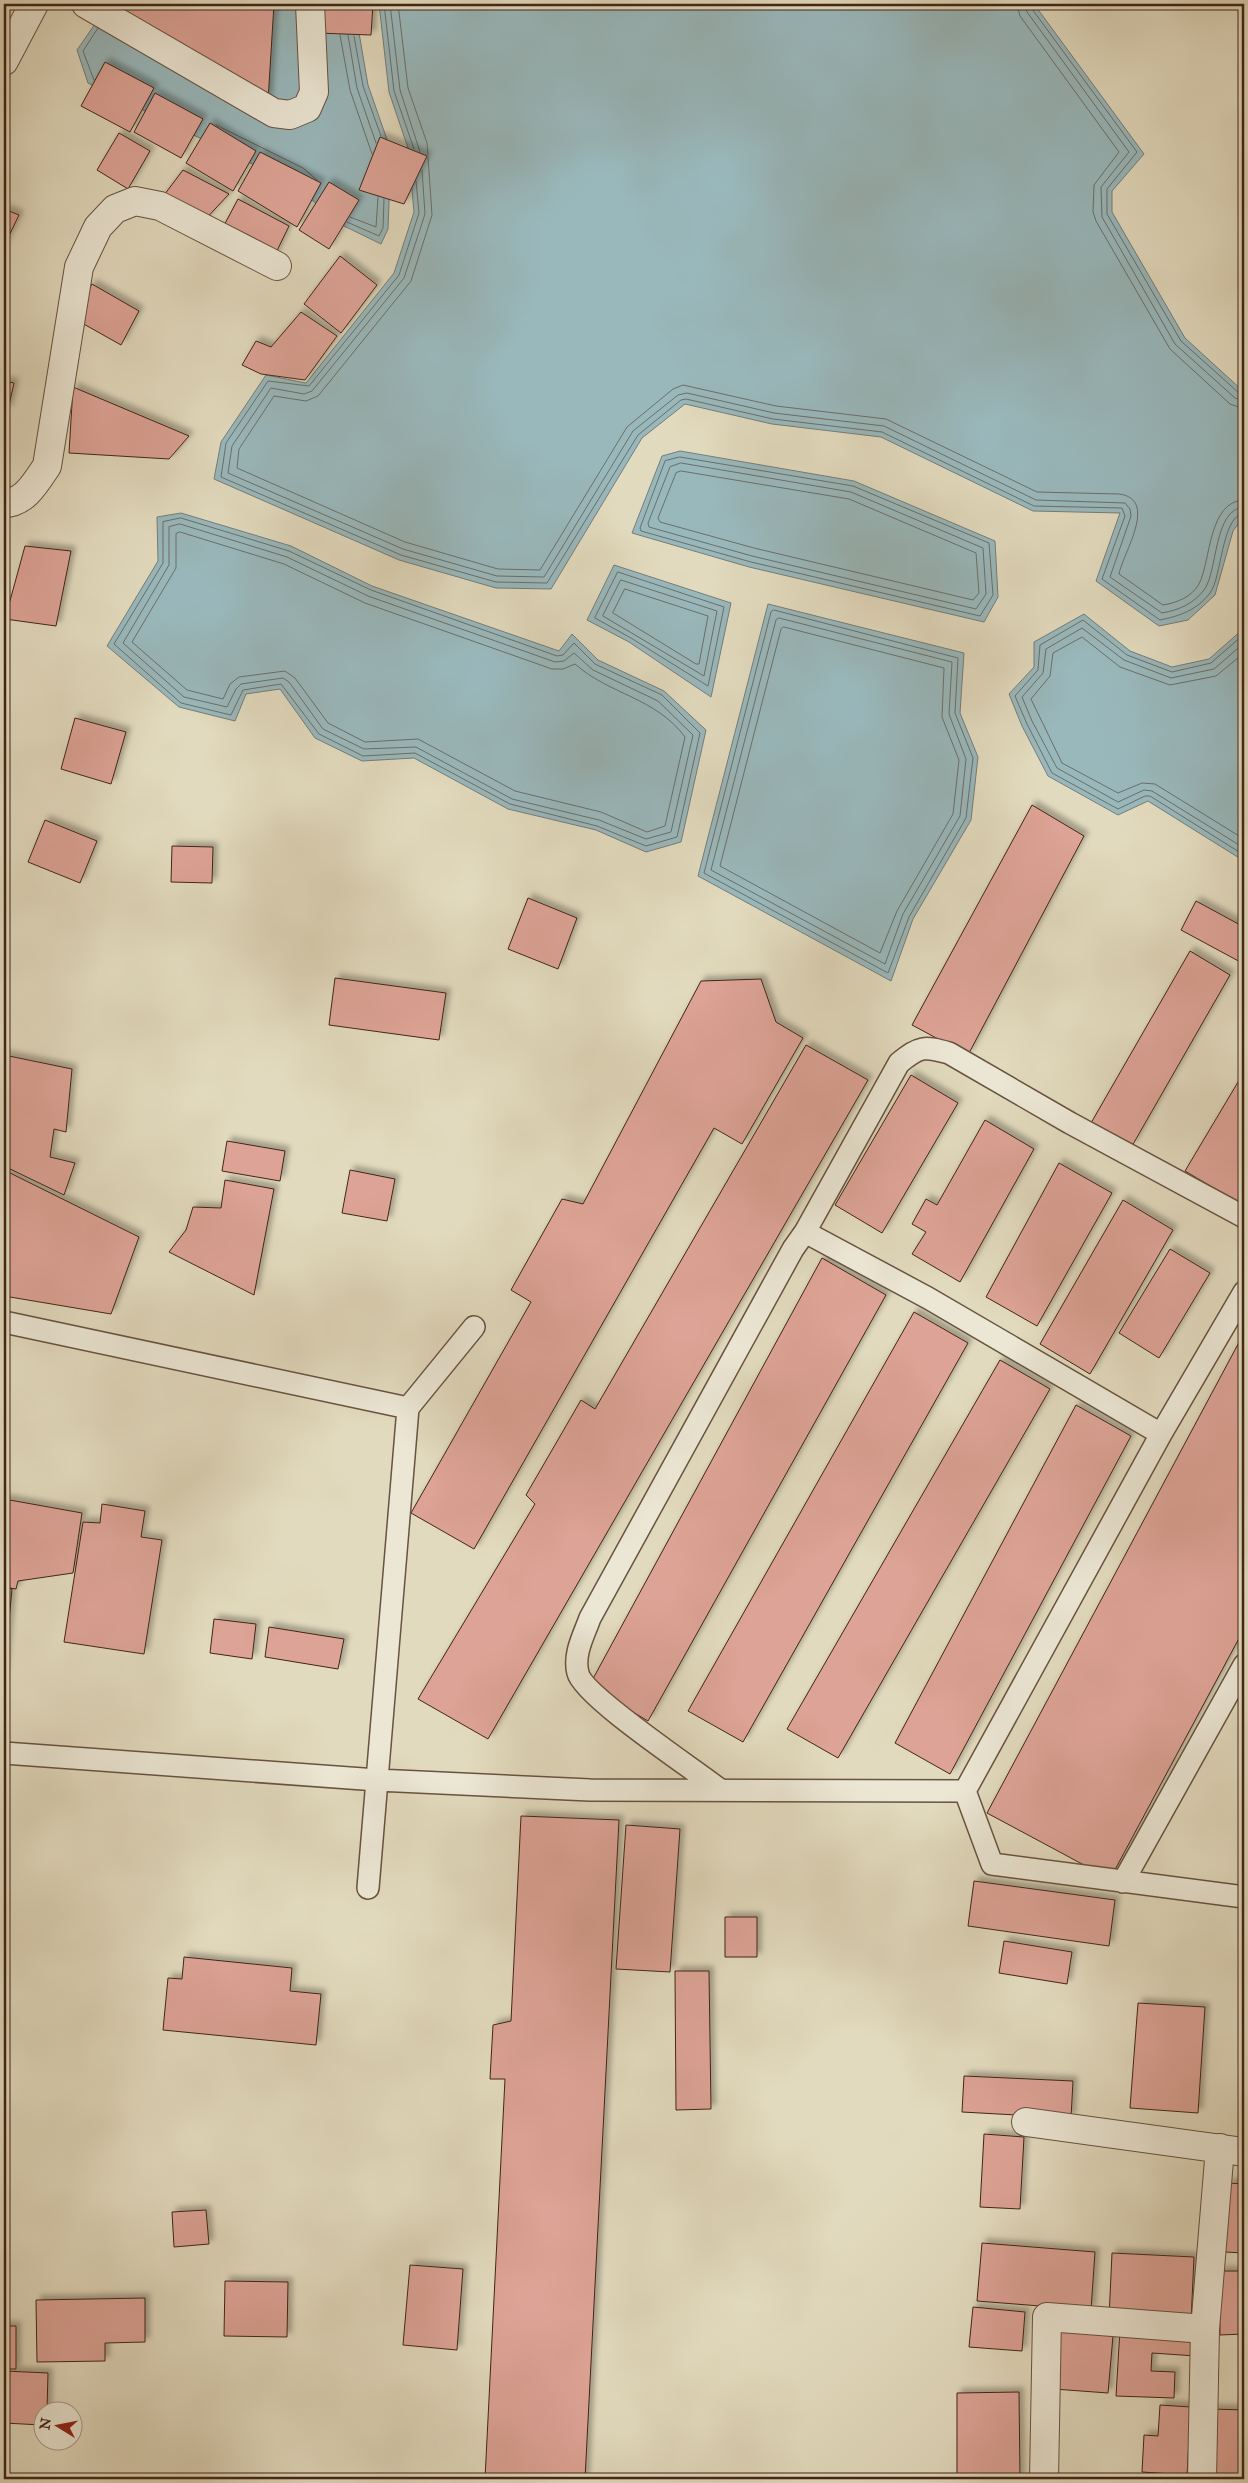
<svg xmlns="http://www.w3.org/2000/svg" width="1248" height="2483" font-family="'IM FELL Great Primer',serif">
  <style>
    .water { fill: #99b8bc; stroke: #757d7a }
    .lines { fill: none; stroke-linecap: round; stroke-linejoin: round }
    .shore { stroke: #6c6e69; stroke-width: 1 }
    .building { fill: #dda396; stroke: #402516; filter: url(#shadow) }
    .lane-casing { stroke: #685240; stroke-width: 24 }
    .street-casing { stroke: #685240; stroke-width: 30 }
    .lane { stroke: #ece7d5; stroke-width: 21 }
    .street { stroke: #ece7d5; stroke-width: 28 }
  </style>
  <defs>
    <filter id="shadow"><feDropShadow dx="4.5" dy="-4.5" stdDeviation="2.5" flood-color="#0004"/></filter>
  </defs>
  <rect width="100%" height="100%" fill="#e2dabe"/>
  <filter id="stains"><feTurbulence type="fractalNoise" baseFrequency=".004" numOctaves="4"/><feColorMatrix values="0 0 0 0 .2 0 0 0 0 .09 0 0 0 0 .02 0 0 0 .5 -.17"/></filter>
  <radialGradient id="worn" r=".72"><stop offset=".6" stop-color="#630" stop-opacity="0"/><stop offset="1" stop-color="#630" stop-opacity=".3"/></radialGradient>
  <path class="water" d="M 109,4 L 354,4 L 368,85 L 391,151 L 388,229 L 381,244 L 342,225 L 293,184 L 88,83 L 77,50 Z
    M 379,4 L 1034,4 L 1144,154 L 1112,191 L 1112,212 L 1185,338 L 1244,392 L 1244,516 L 1233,531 L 1215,595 L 1188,620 L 1159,626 L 1096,581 L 1120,513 L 1033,511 L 881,437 L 772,424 L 685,404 L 642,438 L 551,589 L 496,588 L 399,560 L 214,479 L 221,442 L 266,375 L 306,383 L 394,273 L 414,212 L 408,148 L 389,92 Z
    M 680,451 L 854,481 L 995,541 L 998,597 L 984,622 L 749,567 L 632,533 L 662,456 Z
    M 181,513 L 291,546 L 372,586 L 559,651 L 572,634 L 598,660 L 664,691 L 706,730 L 681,842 L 646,852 L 596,830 L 508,809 L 414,758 L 362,761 L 315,738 L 280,689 L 246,694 L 235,721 L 179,707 L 107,646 L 158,561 L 157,517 Z
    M 614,565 L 731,603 L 711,697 L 629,642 L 587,620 Z
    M 768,604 L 964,653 L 960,713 L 978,757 L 971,820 L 913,919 L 891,981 L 698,876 Z
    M 1084,614 L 1130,651 L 1172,667 L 1209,659 L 1242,630 L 1244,621 L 1244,861 L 1148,801 L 1118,815 L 1048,776 L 1022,726 L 1009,694 L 1034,667 L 1034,642 Z"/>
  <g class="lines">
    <path class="shore" d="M 384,4 L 394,91 L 414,149
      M 390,4 L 400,90 L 420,152
      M 398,4 L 408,88 L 427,143 L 428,155
      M 1017,4 L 1020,16 L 1119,152 L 1094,185 L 1093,212 L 1096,221 L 1170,349 L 1230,404 L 1244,409
      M 1024,4 L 1027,12 L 1129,152 L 1101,187 L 1102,217 L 1175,344 L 1235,398 L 1244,401
      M 1031,4 L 1032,9 L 1137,152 L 1107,189 L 1107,214 L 1181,341 L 1239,393 L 1244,395
      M 340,35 L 350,90 L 372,154
      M 348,35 L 357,88 L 376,143
      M 354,36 L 363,86 L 381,136
      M 94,80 L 83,51 L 98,28
      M 216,125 L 303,168 L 317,180
      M 428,157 L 432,215 L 411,281 L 318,396 L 306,401 L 274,396 L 239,449 L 237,468 L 405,542 L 498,569 L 540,570 L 627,427 L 673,389 L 683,385 L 776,406 L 886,419 L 1037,492 L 1119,494 C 1159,499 1123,553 1119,574 L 1163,605 C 1176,603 1192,597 1199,584 C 1211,561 1208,501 1244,500
      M 422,170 L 425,214 L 404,278 L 312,391 L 304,394 L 271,388 L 232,446 L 228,473 L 403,549 L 497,576 L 544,577 L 633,431 L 678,395 L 687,393 L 774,413 L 884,426 L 1036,500 L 1125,503 L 1130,509 L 1131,516 L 1110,577 L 1162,613 C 1179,610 1193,604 1204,590 C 1218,572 1213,509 1244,507
      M 416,181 L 419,213 L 399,275 L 309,386 L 268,381 L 226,443 L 221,477 L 401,555 L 496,582 L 547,583 L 638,435 L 681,400 L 686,399 L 773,419 L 882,432 L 1034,506 L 1122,508 L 1125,516 L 1102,579 L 1160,620 C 1180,616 1197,610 1210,593 C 1222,578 1221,516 1244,513
      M 350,217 L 376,227 L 378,197
      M 347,222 L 379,236 L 383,228 L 384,199
      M 680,457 L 853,486 L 989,543 L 993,595 L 980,616 L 751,562 L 641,531 L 640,528 L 665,461 Z
      M 681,463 L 851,492 L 983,548 L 986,594 L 976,609 L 752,556 L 649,527 L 648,523 L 670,467 Z
      M 681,471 L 849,499 L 976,553 L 979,593 L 973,600 L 754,548 L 660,522 L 658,518 L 676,473 Z
      M 181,518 L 289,551 L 371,590 L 557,656 L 563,655 L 574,643 L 595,664 L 662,695 L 700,733 L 677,837 L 646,846 L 597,826 L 510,804 L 415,753 L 363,756 L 319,734 L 281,684 L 243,690 L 231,715 L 181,703 L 114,644 L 163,563 L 163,522 Z
      M 180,524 L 287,557 L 368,596 L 555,662 L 564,661 L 574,653 L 593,670 L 658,701 L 693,735 L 671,832 L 646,839 L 599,820 L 512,799 L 416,747 L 364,749 L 323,729 L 289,682 L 283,678 L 241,684 L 236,689 L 227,707 L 184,697 L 123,643 L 169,565 L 169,527 Z
      M 180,532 L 284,564 L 365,603 L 552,669 L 563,669 L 575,664 C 610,695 655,697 685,737 L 665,826 L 647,832 L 601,812 L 515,791 L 418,739 L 365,742 L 328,723 L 295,678 L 285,671 L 239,677 L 230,684 L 223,699 L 187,690 L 132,642 L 176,568 L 176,534 Z
      M 618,572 L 724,607 L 708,686 L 631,638 L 595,618 Z
      M 621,580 L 717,611 L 704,676 L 603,616 Z
      M 625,589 L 708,616 L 699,664 L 696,664 L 613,613 Z
      M 774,610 L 958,658 L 955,713 L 973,758 L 966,818 L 909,917 L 888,973 L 704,873 L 771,612 Z
      M 779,618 L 952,662 L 949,714 L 966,759 L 960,816 L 903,914 L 885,964 L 711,870 L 776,620 Z
      M 784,627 L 944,668 L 942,717 L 959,760 L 953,814 L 897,911 L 880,953 L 720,866 L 781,629 Z
      M 1244,634 L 1211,663 L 1172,672 L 1127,655 L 1083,620 L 1040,645 L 1038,670 L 1015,696 L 1027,724 L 1052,773 L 1118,809 L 1145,796 L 1150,796 L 1244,855
      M 1244,643 L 1214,669 L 1171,678 L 1124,660 L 1082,628 L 1046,649 L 1043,673 L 1022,697 L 1032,721 L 1057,768 L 1118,802 L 1144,790 L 1152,791 L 1244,848
      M 1244,653 L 1216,676 L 1170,685 L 1120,667 L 1082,637 L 1053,653 L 1050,676 L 1031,699 L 1062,763 L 1118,793 L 1142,783 L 1155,784 L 1244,839"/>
  </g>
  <path class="building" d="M 93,4 L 274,4 L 268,101 Z
    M 316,4 L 373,4 L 371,35 L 317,33 Z
    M 105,62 L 154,88 L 130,132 L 81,106 Z
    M 155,93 L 203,119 L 181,158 L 134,132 Z
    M 210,123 L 256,151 L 233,191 L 186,163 Z
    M 119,133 L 150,151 L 128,189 L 97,170 Z
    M 380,137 L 427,156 L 404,204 L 359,190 Z
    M 260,152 L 321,183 L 297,227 L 238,191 Z
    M 183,170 L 229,194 L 201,224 L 158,203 Z
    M 329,182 L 359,200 L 329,249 L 299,230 Z
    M 238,199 L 289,226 L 273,259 L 221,231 Z
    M 4,209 L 19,215 L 4,246 Z
    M 340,256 L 377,285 L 341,333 L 304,304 Z
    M 92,284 L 139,311 L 121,345 L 73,318 Z
    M 301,312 L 337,336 L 305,380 L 261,374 L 242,365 L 256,341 L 271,347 Z
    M 4,381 L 14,383 L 8,410 L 4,409 Z
    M 73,387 L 189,436 L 169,459 L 69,453 Z
    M 25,546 L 71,551 L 56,626 L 5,619 Z
    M 75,718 L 126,732 L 111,784 L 61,769 Z
    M 1032,805 L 1084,836 L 968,1055 L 912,1025 Z
    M 45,820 L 97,841 L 80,883 L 28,862 Z
    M 172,846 L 213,847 L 212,883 L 171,882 Z
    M 528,898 L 577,918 L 558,969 L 508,949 Z
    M 1196,901 L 1244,927 L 1244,964 L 1181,930 Z
    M 1190,951 L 1230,975 L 1132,1146 L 1091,1123 Z
    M 335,978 L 446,993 L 439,1040 L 329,1025 Z
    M 761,979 L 776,1022 L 803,1038 L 742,1144 L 714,1128 L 474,1549 L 411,1513 L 531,1302 L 511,1290 L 562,1199 L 583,1204 L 701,981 Z
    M 806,1045 L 868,1080 L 488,1739 L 418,1699 L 535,1504 L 526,1495 L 581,1400 L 595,1409 Z
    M 4,1055 L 72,1069 L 66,1132 L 54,1129 L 50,1157 L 75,1163 L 64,1195 L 4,1166 Z
    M 1244,1072 L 1244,1206 L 1185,1171 Z
    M 911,1075 L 958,1103 L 882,1233 L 835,1205 Z
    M 985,1120 L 1034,1149 L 960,1282 L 912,1254 L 926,1232 L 912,1224 L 926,1199 L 937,1205 Z
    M 227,1141 L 285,1151 L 280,1181 L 222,1171 Z
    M 1059,1163 L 1112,1193 L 1037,1326 L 986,1297 Z
    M 4,1170 L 139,1237 L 111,1314 L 4,1296 Z
    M 350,1170 L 395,1179 L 387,1221 L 342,1213 Z
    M 225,1180 L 274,1189 L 254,1295 L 169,1252 L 186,1230 L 193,1207 L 221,1208 Z
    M 1123,1200 L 1173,1230 L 1090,1374 L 1040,1344 Z
    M 1170,1249 L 1210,1273 L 1159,1358 L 1119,1333 Z
    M 822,1258 L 886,1295 L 648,1721 L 589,1686 Z
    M 914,1312 L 968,1343 L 743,1742 L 688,1711 Z
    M 1244,1333 L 1244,1629 L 1110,1879 L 987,1813 Z
    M 1000,1360 L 1050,1389 L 838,1758 L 787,1729 Z
    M 1076,1405 L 1131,1436 L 950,1774 L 895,1743 Z
    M 4,1499 L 82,1513 L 73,1573 L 18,1581 L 16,1589 L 4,1587 Z
    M 102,1504 L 145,1511 L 141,1537 L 162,1540 L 144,1654 L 64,1642 L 83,1522 L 100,1523 Z
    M 4,1588 L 12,1589 L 4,1674 Z
    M 214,1619 L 256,1624 L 252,1659 L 210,1653 Z
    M 269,1627 L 344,1639 L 338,1669 L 265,1657 Z
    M 521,1816 L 619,1820 L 585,2479 L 485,2479 L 505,2079 L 490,2079 L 493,2025 L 511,2021 Z
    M 626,1825 L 680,1829 L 670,1972 L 616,1969 Z
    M 974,1881 L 1115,1900 L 1109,1946 L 968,1926 Z
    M 725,1917 L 757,1917 L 757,1957 L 725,1957 Z
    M 1004,1941 L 1072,1952 L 1067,1984 L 999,1973 Z
    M 184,1957 L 292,1968 L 290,1991 L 321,1994 L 316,2045 L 163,2030 L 168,1978 L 182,1979 Z
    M 675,1971 L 709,1971 L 711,2109 L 676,2110 Z
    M 1138,2003 L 1205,2007 L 1198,2113 L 1130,2108 Z
    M 964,2076 L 1073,2081 L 1071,2118 L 962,2112 Z
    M 984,2134 L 1024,2137 L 1020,2209 L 980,2207 Z
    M 1228,2183 L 1244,2184 L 1244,2253 L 1225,2252 Z
    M 206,2210 L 209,2244 L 174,2247 L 172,2212 Z
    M 982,2243 L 1095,2252 L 1091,2310 L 977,2301 Z
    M 1112,2253 L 1194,2257 L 1191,2321 L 1109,2318 Z
    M 410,2265 L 463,2269 L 457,2350 L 403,2345 Z
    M 1219,2271 L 1244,2271 L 1244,2334 L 1220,2335 Z
    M 225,2281 L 288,2282 L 287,2337 L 224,2336 Z
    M 145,2298 L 145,2342 L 105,2343 L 105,2361 L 37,2362 L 36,2300 Z
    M 973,2307 L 1025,2312 L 1022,2351 L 969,2347 Z
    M 4,2326 L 16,2326 L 16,2369 L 4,2369 Z
    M 1120,2329 L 1198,2333 L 1196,2356 L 1152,2353 L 1151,2371 L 1175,2372 L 1174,2398 L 1116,2396 Z
    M 1059,2331 L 1113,2336 L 1108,2393 L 1054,2389 Z
    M 4,2371 L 48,2373 L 47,2410 L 42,2410 L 42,2425 L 4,2423 Z
    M 1019,2392 L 1020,2479 L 957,2479 L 957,2393 Z
    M 1160,2405 L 1191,2407 L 1187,2475 L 1142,2472 L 1144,2435 L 1158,2436 Z
    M 1212,2409 L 1244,2410 L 1244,2479 L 1208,2479 Z"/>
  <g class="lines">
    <g class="lane-casing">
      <path id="lane" d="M 805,1232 L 899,1063 C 920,1046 924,1046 949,1053 L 1070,1123 L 1244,1217
        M 4,1322 L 408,1408 L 368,1888
        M 408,1408 L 474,1327
        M 4,1753 L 377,1780 L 590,1790 L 965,1791 L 992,1864 L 1244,1897
        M 719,1789 C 695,1770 583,1696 578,1673 C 573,1654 584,1635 590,1618 L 793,1249 L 805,1232 L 928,1298 L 1161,1434
        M 965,1791 L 1161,1434 L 1244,1292
        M 1123,1882 L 1244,1665"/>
    </g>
    <g class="street-casing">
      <path id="street" d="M 86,4 L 274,113 L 290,115 L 307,108 L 314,92 L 310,4
        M 4,61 L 34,4
        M 4,503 C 25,503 36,482 47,466 L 79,267 L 98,227 L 115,209 L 135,201 L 160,206 L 277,266
        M 1026,2122 L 1244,2152
        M 1044,2479 L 1047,2317 L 1205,2329
        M 1202,2479 L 1205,2329 L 1220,2148"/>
    </g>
    <use href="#lane" class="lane"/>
    <use href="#street" class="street"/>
  </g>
  <rect width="1248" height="2483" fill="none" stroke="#e2dabe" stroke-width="20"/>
  <rect x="5" y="5" width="1238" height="2473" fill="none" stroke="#402516" stroke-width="2.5"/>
  <rect x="10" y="10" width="1228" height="2463" fill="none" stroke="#402516"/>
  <g transform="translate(58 2426) rotate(280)"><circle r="24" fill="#ece7d5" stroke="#a79989"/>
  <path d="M0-4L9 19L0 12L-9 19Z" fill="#8f2418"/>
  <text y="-8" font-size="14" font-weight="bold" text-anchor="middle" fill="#402516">N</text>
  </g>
  <rect width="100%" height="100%" filter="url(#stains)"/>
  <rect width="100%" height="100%" fill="url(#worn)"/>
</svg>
